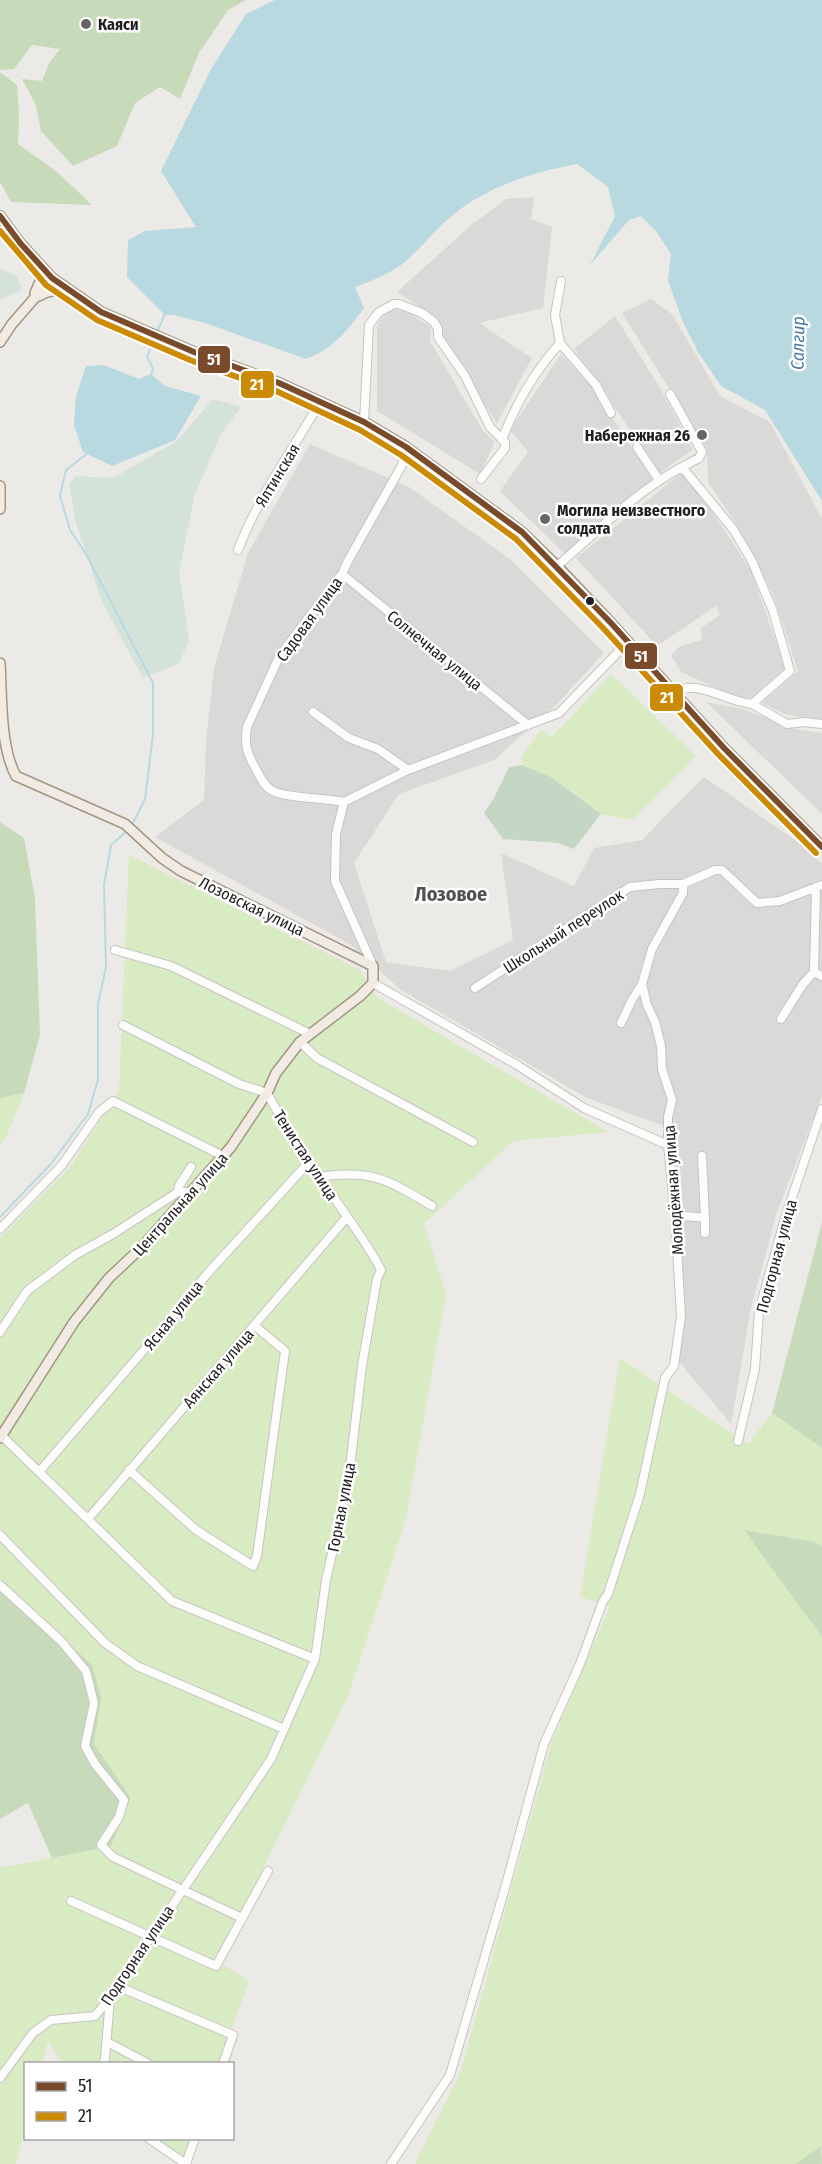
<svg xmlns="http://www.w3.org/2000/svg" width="822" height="2164" font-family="'Fira Sans Condensed',sans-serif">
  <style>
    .residential { fill: #dbd9d7 }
    .grass { fill: #d9ebc3 }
    .forest { fill: #c7dbbb }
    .wetland { fill: #d4e3d9 }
    .cemetery { fill: #c4d7c4 }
    .water { fill: #b8d9e0 }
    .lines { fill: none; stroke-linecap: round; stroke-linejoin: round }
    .stream { stroke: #b8d9e0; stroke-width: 2 }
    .minor-casing { stroke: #c5c4c2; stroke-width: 10 }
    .major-casing { stroke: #a29782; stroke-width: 12 }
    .minor { stroke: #fcfcfb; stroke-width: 8 }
    .major { stroke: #f1ebe3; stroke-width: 9 }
    .bus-1-casing { stroke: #fff; stroke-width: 10 }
    .bus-2-casing { stroke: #fff; stroke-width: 10 }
    .bus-1 { stroke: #7a4b2a; stroke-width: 6 }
    .bus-2 { stroke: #cc8b06; stroke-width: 6 }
    .poi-dot { fill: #666564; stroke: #fff; stroke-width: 2 }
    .bus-dot { fill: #1e1e1e; stroke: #fff; stroke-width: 2 }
    .labels { text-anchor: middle; stroke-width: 5; stroke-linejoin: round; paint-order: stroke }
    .poi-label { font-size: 16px; font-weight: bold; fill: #1e1e1e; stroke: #fff; text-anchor: start }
    .street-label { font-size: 16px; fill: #1e1e1e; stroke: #fff }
    .water-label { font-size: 18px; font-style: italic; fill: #4579a7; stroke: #fff }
    .quarter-label { font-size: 20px; font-weight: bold; fill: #515151; stroke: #fff }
    .line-badge { stroke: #fff; stroke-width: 2 }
    .badge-label { font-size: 16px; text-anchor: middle; font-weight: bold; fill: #fff }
  </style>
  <rect width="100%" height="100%" fill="#eceae6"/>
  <path class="residential" d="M 534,197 L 531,219 L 552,227 L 543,308 L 479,323 L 532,358 L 497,423 L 441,338 L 436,317 L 397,292 L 470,226 L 506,199 Z
    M 651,299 L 672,314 L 720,396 L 770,422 L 822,519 L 822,722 L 785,714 L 762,703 L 798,671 L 773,594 L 734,521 L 708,482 L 707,449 L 622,313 Z
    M 393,309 L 407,312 L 431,327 L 430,341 L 483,431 L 495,442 L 480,474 L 377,411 L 377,326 L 382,317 Z
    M 615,316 L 658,385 L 693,449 L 660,473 L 574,349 Z
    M 561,354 L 591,386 L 653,479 L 565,554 L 500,491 L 528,452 L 510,430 Z
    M 310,444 L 409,487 L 510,559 L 604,653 L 557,704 L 494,760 L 399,794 L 354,863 L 386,962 L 450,971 L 513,940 L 501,853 L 574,886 L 594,848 L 642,840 L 704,777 L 798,842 L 822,864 L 822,1096 L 777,1212 L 751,1308 L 731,1424 L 680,1363 L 675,1130 L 587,1098 L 401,990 L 351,945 L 155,837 L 204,800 L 206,741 L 214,668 L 248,553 Z
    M 680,474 L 690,479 L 751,570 L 785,668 L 751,698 L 739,698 L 681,672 L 671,655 L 680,646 L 702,640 L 701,628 L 720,615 L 716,606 L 657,646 L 576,558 Z
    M 706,702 L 743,709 L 795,729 L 822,733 L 822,814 Z"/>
  <path class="grass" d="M 611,674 L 696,756 L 632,820 L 601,814 L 551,777 L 522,765 L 521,758 L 541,729 L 552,737 Z
    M 129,855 L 360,970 L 376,997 L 608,1132 L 513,1141 L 424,1224 L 446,1294 L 406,1519 L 348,1696 L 243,1909 L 214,1959 L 249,1981 L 219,2063 L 63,2063 L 48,2041 L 42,2063 L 26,2064 L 25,2127 L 16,2164 L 0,2164 L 0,1868 L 111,1846 L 131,1798 L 93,1744 L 101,1698 L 24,1603 L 0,1580 L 0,1238 L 71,1166 L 119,1090 Z
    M 24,1093 L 5,1140 L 0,1144 L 0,1098 Z
    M 620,1358 L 748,1444 L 772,1413 L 822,1448 L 822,1547 L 815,1542 L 745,1530 L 822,1637 L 822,2146 L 796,2164 L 415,2164 L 460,2074 L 551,1744 L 610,1606 L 580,1597 Z
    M 155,2139 L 191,2139 L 184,2158 Z"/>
  <path class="forest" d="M 0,0 L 246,0 L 228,10 L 199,53 L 180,99 L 160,87 L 135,103 L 117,146 L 73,166 L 41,131 L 36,105 L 22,79 L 42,81 L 49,63 L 60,49 L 32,45 L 14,69 L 0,70 Z
    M 0,72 L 17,85 L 19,116 L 18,144 L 56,171 L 92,205 L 11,202 L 0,182 Z
    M 0,822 L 24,838 L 35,898 L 40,1035 L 24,1093 L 0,1098 Z
    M 822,1222 L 822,1448 L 772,1413 Z
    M 744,1530 L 815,1542 L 822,1547 L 822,1637 Z
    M 0,1580 L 92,1665 L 101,1698 L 94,1744 L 131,1798 L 111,1846 L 52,1858 L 28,1803 L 0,1819 Z
    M 821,2146 L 822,2164 L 796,2164 Z"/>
  <path class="wetland" d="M 0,269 L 16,275 L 22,290 L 0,300 Z
    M 213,399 L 241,407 L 221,434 L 195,494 L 179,572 L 189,640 L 179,664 L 143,678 L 102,602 L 76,523 L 69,485 L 76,476 L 113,478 L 177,441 Z"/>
  <path class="cemetery" d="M 522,765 L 551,777 L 601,814 L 574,849 L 558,843 L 503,839 L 484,813 L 494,798 L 509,767 Z"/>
  <path class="water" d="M 275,0 L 822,0 L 822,501 L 765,410 L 721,386 L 698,352 L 683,322 L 668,280 L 671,254 L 656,231 L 641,216 L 629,220 L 590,265 L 615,216 L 608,187 L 577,164 C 535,172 488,186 454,214 C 435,229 420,250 401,265 C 387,275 371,281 355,287 L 364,308 C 345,333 335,347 306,359 L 205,323 L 174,315 L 165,315 L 127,277 L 128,240 L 145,231 L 196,227 L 161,171 L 211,69 L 246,14 Z
    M 104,365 L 139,379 L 151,374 L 165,386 L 201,396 L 175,440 L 112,466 L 83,452 L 74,425 L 76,396 L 86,366 Z"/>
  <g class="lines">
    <path class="stream" d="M 156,334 L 165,314
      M 151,375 L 153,368 L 147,357 L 154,339
      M 88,453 L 66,470 L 60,496 L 70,530 L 86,554 L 153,683 L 153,735 L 145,799 L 133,823
      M 0,1217 L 50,1165 L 88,1114 L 98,1080 L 98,1004 L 106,967 L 104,885 L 111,845 L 127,831"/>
    <g class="minor-casing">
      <path id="minor" d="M 561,281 L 555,315 L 560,343 L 596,385 L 611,413
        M 670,394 L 702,452 L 699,458 L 682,467 L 733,529 L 752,561 L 773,611 L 790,671 L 752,704 C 731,702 707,686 687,688 C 683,689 678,692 674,693
        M 364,422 L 369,325 L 379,312 L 394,304 L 399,304 L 422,313 L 434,322 L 438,329 L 438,337 L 465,376 L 490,427 L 505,442 L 505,448 L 481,479
        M 502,440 C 515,405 535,371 560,343
        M 637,447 L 659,480
        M 238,550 C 258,497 292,451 320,402
        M 557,566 C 597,532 635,492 682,467
        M 342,574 L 528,725
        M 752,704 L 787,724 L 804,722 L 822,724
        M 313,712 L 349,738 L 378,749 L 408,770
        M 344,802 C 327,798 282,798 271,790 C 263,785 259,775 255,767 C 247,754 244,743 247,727 L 280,655 L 342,574 L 348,561 L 402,465 L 406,447
        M 115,950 L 171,966 L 310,1034
        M 373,966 L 335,881 L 336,834 L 344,802 L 408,770 L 559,713 L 628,642
        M 814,972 L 822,976
        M 373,983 L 517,1065 L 584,1108 L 668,1145
        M 475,988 L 630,887 L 659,884 L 683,884 L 715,870 L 722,870 L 757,903 L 780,901 L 822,885
        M 781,1019 L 803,984 L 814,972 L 816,887
        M 621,1023 L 632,1000 L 642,984
        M 300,1042 L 317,1058 L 473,1142
        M 702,1156 L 705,1218
        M 319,1177 C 372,1169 388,1180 432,1206
        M 178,1192 L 179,1186 L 191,1167
        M 675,1215 L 705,1218 L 705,1233
        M 0,1229 L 62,1165 L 99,1112 L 113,1101 L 223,1156
        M 0,1332 L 27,1291 L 75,1255 L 113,1234 L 178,1192 L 191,1192
        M 0,1434 L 172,1601 L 315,1659
        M 738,1441 L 755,1369 L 759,1311 L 785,1218 L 822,1109
        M 129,1470 L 196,1530 L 253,1566 L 257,1556 L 285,1351 L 255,1326
        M 39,1472 L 167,1323 L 207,1274 L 309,1162
        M 88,1519 L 347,1217
        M 0,1535 L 105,1643 L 137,1666 L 284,1729
        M 0,1585 L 61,1641 L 86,1671 L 94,1703 L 85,1746 L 95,1764 L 124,1800 L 119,1817 L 101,1845 L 113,1857 L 242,1918
        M 71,1901 L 216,1966 L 268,1871
        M 117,1986 L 233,2035 L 223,2064
        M 107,2042 L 149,2064
        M 103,2064 L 105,2059 L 110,1998
        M 0,2078 L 33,2033 L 51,2020 L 95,2016 L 110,1998 L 271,1759 L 315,1659 L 326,1580 L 348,1484 L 362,1366 L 377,1279 L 381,1270 C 368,1244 351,1223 335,1199 C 311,1165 287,1130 267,1093 L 239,1084 L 123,1025
        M 148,2138 L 186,2164 L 195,2138
        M 391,2164 L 450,2075 L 505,1888 L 544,1744 L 580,1664 L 603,1601 L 608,1594 L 640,1494 L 665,1378 L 674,1366 L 681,1316 L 675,1215 L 668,1145 L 668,1117 L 672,1100 L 662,1069 L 661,1046 L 655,1022 L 647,1005 L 642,984 L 652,949 L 683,893 L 683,884"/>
    </g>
    <g class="major-casing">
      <path id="major" d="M 0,216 L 21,244 L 52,278 L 101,312 L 194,352 L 279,383 L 364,422 L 406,447 L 522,532 L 557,566 L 611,623 L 724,748 L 822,847
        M 35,293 L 41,279 L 37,264
        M 39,296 C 48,290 58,289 69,292
        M 0,342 L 12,324 L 52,278
        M 0,486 L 0,509
        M 0,663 C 2,697 0,747 16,776 L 125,824 L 162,858 L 181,871 L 373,966 L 373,983 L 360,996 L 300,1042 L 276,1073 L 267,1093 L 231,1147 L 142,1247 L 109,1278 L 74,1322 L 0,1438"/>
    </g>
    <use href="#minor" class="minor"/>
    <use href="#major" class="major"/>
    <g class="bus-1-casing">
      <path id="bus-1" d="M 0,216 L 21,244 L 52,278 L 101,312 L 194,352 L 279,383 L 364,422 L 406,447 L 522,532 L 611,623 L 724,748 L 822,847"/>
    </g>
    <g class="bus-2-casing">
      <path id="bus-2" d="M 0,231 L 46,285 L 97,320 L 190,360 L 276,391 L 360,430 L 401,455 L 516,539 L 604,629 L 718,754 L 816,853"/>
    </g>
    <use href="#bus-1" class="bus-1"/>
    <use href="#bus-2" class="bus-2"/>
  </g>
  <g class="poi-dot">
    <circle cx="86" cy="24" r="6"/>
    <circle cx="702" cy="435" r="6"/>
    <circle cx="545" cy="519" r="6"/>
  </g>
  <circle class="bus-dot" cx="590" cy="601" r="5"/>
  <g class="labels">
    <g class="poi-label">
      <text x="98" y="30">Каяси</text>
      <text x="690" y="441" text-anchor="end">Набережная 26</text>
      <text x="557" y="516">Могила неизвестного<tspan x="557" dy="18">солдата</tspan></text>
    </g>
    <g class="street-label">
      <text transform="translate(277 475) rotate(-59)" y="6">Ялтинская</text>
      <text transform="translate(309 619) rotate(-54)" y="6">Садовая улица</text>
      <text transform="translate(435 650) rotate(39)" y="6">Солнечная улица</text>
      <text transform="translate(252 906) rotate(26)" y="6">Лозовская улица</text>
      <text transform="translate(563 931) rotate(-33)" y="6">Школьный переулок</text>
      <text transform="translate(306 1155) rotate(57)" y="6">Тенистая улица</text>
      <text transform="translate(673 1190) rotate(-94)" y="6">Молодёжная улица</text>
      <text transform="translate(180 1204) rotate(-48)" y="6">Центральная улица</text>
      <text transform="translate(776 1256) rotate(-75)" y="6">Подгорная улица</text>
      <text transform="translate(173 1315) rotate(-51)" y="6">Ясная улица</text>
      <text transform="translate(218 1368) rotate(-49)" y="6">Аянская улица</text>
      <text transform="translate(341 1507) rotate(-79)" y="6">Горная улица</text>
      <text transform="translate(137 1955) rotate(-56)" y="6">Подгорная улица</text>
    </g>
    <g class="water-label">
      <text transform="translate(798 343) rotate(-89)" y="6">Салгир</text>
    </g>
    <g class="quarter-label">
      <text x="451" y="901">Лозовое</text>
    </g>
  </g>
  <g class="line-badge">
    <rect x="197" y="345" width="34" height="29" rx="6" fill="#7a4b2a"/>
    <rect x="240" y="370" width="35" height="29" rx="6" fill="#cc8b06"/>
    <rect x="624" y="642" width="34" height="28" rx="6" fill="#7a4b2a"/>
    <rect x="649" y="683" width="35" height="29" rx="6" fill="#cc8b06"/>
  </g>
  <g class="badge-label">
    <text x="214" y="365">51</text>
    <text x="257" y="390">21</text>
    <text x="641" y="662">51</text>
    <text x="667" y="703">21</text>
  </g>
  <rect x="24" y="2062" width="210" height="78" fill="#ffffff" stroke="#a5a5a5" stroke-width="1.5"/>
  <rect x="36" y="2082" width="30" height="9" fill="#7a4b2a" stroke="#a5a5a5" stroke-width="1.5"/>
  <text x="78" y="2092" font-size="18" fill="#1e1e1e">51</text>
  <rect x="36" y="2112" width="30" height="9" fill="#cc8b06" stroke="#a5a5a5" stroke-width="1.5"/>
  <text x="78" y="2122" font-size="18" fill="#1e1e1e">21</text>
</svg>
